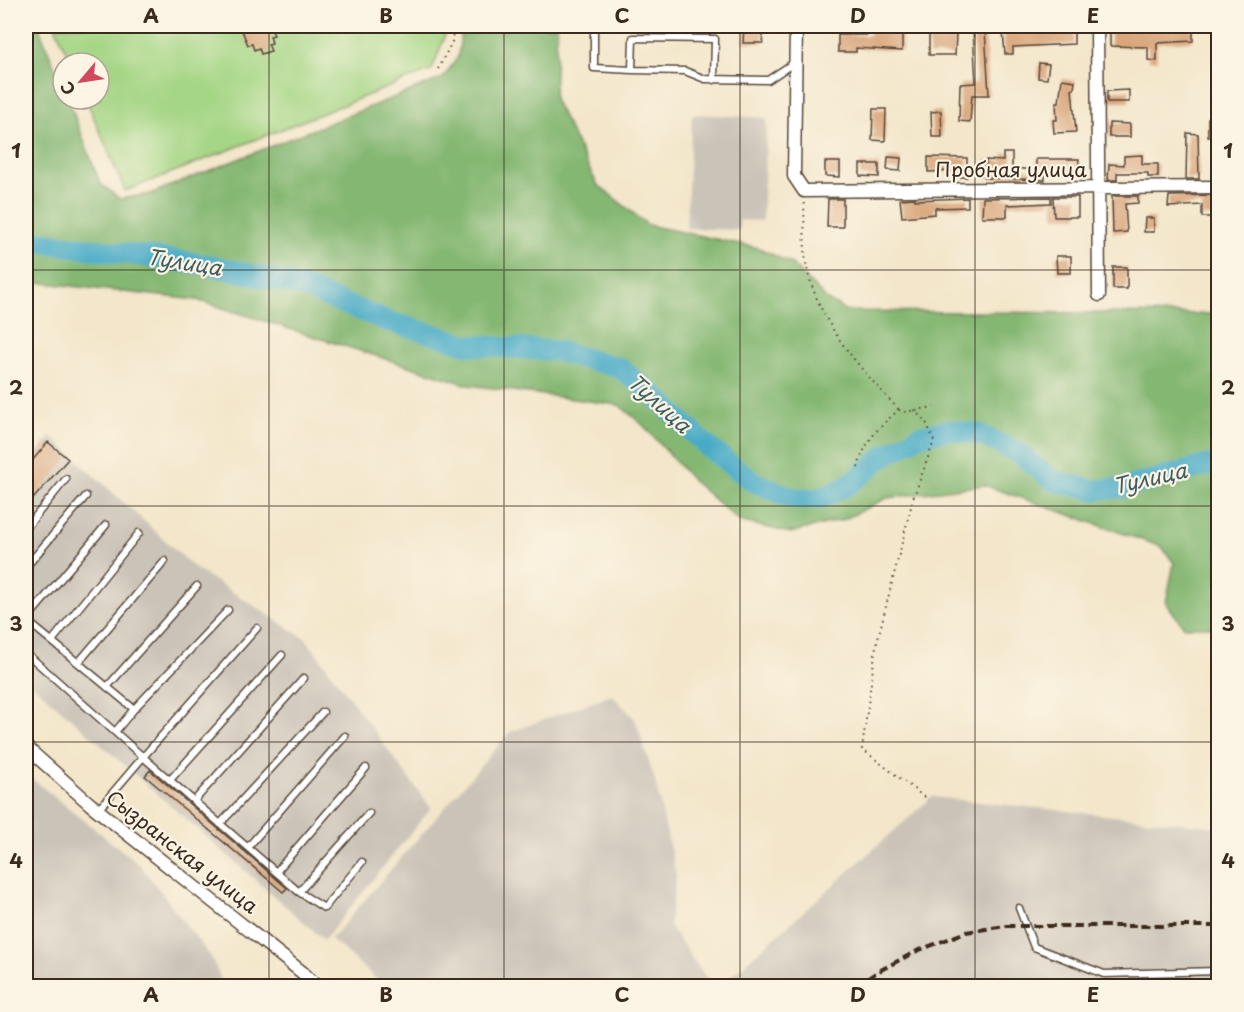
<svg xmlns="http://www.w3.org/2000/svg" width="1244" height="1012" font-family="'Playpen Sans',sans-serif">
  <style>
    .industrial { fill: #cac3b8 }
    .green { fill: #a5d685; stroke: #708052; stroke-width: 1.5 }
    .forest { fill: #84b772; stroke: #607048; stroke-width: 1.5 }
    .lines { fill: none; stroke-linecap: round; stroke-linejoin: round }
    .river { stroke: #46aac6; stroke-width: 21 }
    .building { fill: #d9a57a }
    .lane-casing { stroke: #574638; stroke-width: 9 }
    .street-casing { stroke: #574638; stroke-width: 15 }
    .path { stroke: #574638; stroke-width: 2; stroke-dasharray: 1.5 4.5; stroke-linecap: butt }
    .lane { stroke: #fff; stroke-width: 6 }
    .street { stroke: #fff; stroke-width: 12 }
    .rail { stroke: #3b2a1e; stroke-width: 4; stroke-dasharray: 9 4.5; stroke-linecap: butt }
    .grid { fill: none; stroke: #3b2a1e; stroke-width: 1.5; stroke-opacity: 0.55 }
    .labels { text-anchor: middle; stroke-width: 4.5; stroke-linejoin: round; paint-order: stroke }
    .street-label { font-size: 20px; fill: #3b2a1e; stroke: #fcf5e5 }
    .water-label { font-size: 21px; font-style: italic; fill: #3f5d61; stroke: #fcf5e5 }
    .neatline { fill: none; stroke: #3b2a1e; stroke-width: 2 }
    .grid-label { font-size: 20px; text-anchor: middle; font-weight: bold; fill: #3b2a1e }
  </style>
  <rect width="100%" height="100%" fill="#fcf5e5"/>
  <filter id="ink" filterUnits="userSpaceOnUse"><feTurbulence type="fractalNoise" baseFrequency=".0167" numOctaves="2"/><feDisplacementMap in="SourceGraphic" scale="12" xChannelSelector="R" yChannelSelector="G"/><feConvolveMatrix kernelMatrix="1 2 1 2 8 2 1 2 1" color-interpolation-filters="sRGB"/></filter>
  <filter id="wash" filterUnits="userSpaceOnUse"><feTurbulence type="fractalNoise" baseFrequency=".008" numOctaves="4" result="noise"/><feDisplacementMap in="SourceGraphic" scale="24" xChannelSelector="R" yChannelSelector="G"/><feGaussianBlur stdDeviation="1.35" result="paint"/><feColorMatrix in="noise" values="0 0 0 0 0 0 0 0 0 0 0 0 0 0 0 0 0 1.4 0 .05"/><feComposite in="paint" operator="in"/></filter>
  <g filter="url(#wash)">
    <rect width="100%" height="100%" fill="#f3e6ca"/>
    <path class="industrial" d="M 692,114 L 767,118 L 762,221 L 740,220 L 739,230 L 686,228 Z
      M 51,436 L 196,569 L 306,639 L 431,808 L 324,940 L 26,679 L 26,464 Z
      M 612,695 L 635,719 L 655,780 L 676,876 L 669,926 L 712,986 L 384,986 L 331,939 L 510,732 Z
      M 26,774 L 140,865 L 211,957 L 224,986 L 26,986 Z
      M 932,797 L 1218,827 L 1218,986 L 720,986 Z"/>
    <path class="green" d="M 55,26 L 447,26 L 448,27 L 432,70 L 125,191 L 86,99 L 99,99 L 99,63 L 71,63 Z"/>
    <path class="forest" d="M 26,26 L 38,26 L 63,87 L 63,99 L 68,99 L 100,183 L 120,199 L 150,194 L 443,78 L 458,57 L 462,26 L 557,26 L 554,99 L 597,184 L 648,225 L 759,248 L 792,264 L 826,299 L 846,311 L 1218,314 L 1218,627 L 1184,627 L 1166,603 L 1174,563 L 1162,547 L 984,485 L 887,498 L 845,519 L 790,533 L 739,521 L 693,481 L 644,426 L 619,405 L 469,385 L 197,300 L 26,281 Z"/>
    <g class="lines">
      <path class="river" d="M 26,240 L 209,265 L 297,285 L 387,321 L 469,345 L 558,351 L 620,368 L 653,394 L 709,448 L 754,482 L 792,498 L 819,499 L 848,485 L 886,455 L 919,436 L 948,430 L 979,434 L 1019,453 L 1054,481 L 1094,490 L 1123,488 L 1208,465 L 1218,467"/>
    </g>
    <g id="blocks">
      <path class="building" d="M 240,26 L 270,26 L 274,35 L 270,36 L 272,43 L 268,44 L 271,51 L 261,54 L 259,48 L 254,50 L 252,44 L 248,45 Z
        M 744,26 L 763,26 L 763,43 L 743,43 Z
        M 1178,27 L 1193,30 L 1193,41 L 1157,43 L 1157,61 L 1148,60 L 1148,47 L 1110,46 L 1110,29 Z
        M 1019,29 L 1074,29 L 1074,44 L 1013,47 L 1013,54 L 1005,54 L 1003,32 Z
        M 973,30 L 985,30 L 989,95 L 972,95 L 970,122 L 959,121 L 960,84 L 976,83 Z
        M 869,31 L 902,32 L 902,51 L 856,48 L 856,52 L 838,52 L 838,35 L 869,35 Z
        M 929,34 L 956,34 L 955,55 L 929,55 Z
        M 1039,63 L 1049,64 L 1047,79 L 1038,78 Z
        M 1062,79 L 1075,81 L 1074,89 L 1072,89 L 1076,132 L 1054,133 L 1053,120 L 1057,120 L 1056,102 L 1059,102 Z
        M 1129,90 L 1129,102 L 1107,102 L 1107,91 Z
        M 873,109 L 886,109 L 885,141 L 872,140 Z
        M 941,111 L 942,137 L 932,137 L 931,112 Z
        M 1208,118 L 1217,118 L 1217,137 L 1208,137 Z
        M 1109,123 L 1130,124 L 1130,137 L 1109,137 Z
        M 1187,133 L 1198,134 L 1199,179 L 1186,179 Z
        M 1003,153 L 1012,153 L 1012,168 L 1036,170 L 1036,159 L 1079,159 L 1078,173 L 1045,172 L 1045,180 L 985,178 L 986,160 L 1003,161 Z
        M 1142,155 L 1142,164 L 1158,164 L 1158,177 L 1148,177 L 1148,173 L 1117,173 L 1117,180 L 1108,180 L 1109,164 L 1124,165 L 1124,156 Z
        M 888,157 L 901,158 L 900,171 L 887,170 Z
        M 928,157 L 967,158 L 967,177 L 955,177 L 955,171 L 928,172 Z
        M 825,162 L 840,162 L 840,177 L 825,176 Z
        M 860,164 L 879,164 L 879,177 L 860,176 Z
        M 1215,195 L 1215,217 L 1202,217 L 1202,205 L 1168,207 L 1169,196 Z
        M 1112,196 L 1138,196 L 1138,203 L 1125,204 L 1127,232 L 1113,233 Z
        M 1051,197 L 1051,203 L 1007,205 L 1007,217 L 982,217 L 983,198 Z
        M 1053,197 L 1078,197 L 1078,217 L 1054,217 Z
        M 915,198 L 915,200 L 968,198 L 968,207 L 935,208 L 935,214 L 902,217 L 900,199 Z
        M 828,199 L 843,199 L 843,227 L 827,227 Z
        M 1145,218 L 1154,218 L 1154,232 L 1144,232 Z
        M 1056,256 L 1071,256 L 1071,273 L 1057,273 Z
        M 1113,267 L 1127,267 L 1127,289 L 1113,289 Z
        M 48,442 L 68,459 L 26,507 L 26,468 Z
        M 150,770 L 287,888 L 283,892 L 145,776 Z"/>
    </g>
  </g>
  <g filter="url(#ink)">
    <use href="#blocks" fill-opacity="0" stroke="#574638" stroke-width="1.5"/>
    <g class="lines">
      <g class="lane-casing">
        <path id="lane" d="M 594,26 L 594,68 L 632,70
          M 714,80 L 715,39 L 633,38 L 632,70 L 685,71 L 705,79 L 768,80 L 795,62
          M 26,528 L 66,479
          M 26,567 L 86,496
          M 26,620 L 134,709 L 115,732
          M 26,620 L 106,525
          M 257,628 L 143,757 L 299,892 L 369,813
          M 52,641 L 139,533
          M 26,653 L 143,757 L 98,810
          M 78,663 L 165,561
          M 107,687 L 197,586
          M 134,709 L 228,610
          M 170,780 L 282,655
          M 194,801 L 304,678
          M 220,824 L 323,712
          M 248,847 L 345,736
          M 276,872 L 366,768
          M 299,892 L 324,908 L 362,862
          M 1019,908 L 1034,947 L 1104,974 L 1218,971"/>
      </g>
      <g class="street-casing">
        <path id="street" d="M 796,26 L 794,176 L 804,191 L 1218,187
          M 1097,26 L 1099,295
          M 26,747 L 90,804 L 303,973 L 317,986"/>
      </g>
      <path class="path" d="M 438,69 L 452,42 L 453,26
        M 804,203 C 805,225 803,251 808,272 C 822,328 861,369 899,410
        M 914,410 L 926,422 L 934,441 L 913,499 L 876,646 L 862,749 L 928,800
        M 858,468 C 864,442 879,426 899,410 L 905,412 L 934,407"/>
      <use href="#lane" class="lane"/>
      <use href="#street" class="street"/>
      <path class="rail" d="M 857,986 L 877,972 L 917,951 L 966,932 L 1006,926 L 1218,926"/>
    </g>
  </g>
  <path class="grid" d="M 269,26 L 269,986M 504,26 L 504,986M 740,26 L 740,986M 975,26 L 975,986M 26,270 L 1218,270M 26,506 L 1218,506M 26,742 L 1218,742"/>
  <g class="labels">
    <g class="street-label">
      <text x="1011" y="177">Пробная улица</text>
      <text transform="translate(182 852) rotate(38)" y="7">Сызранская улица</text>
    </g>
    <g class="water-label">
      <text transform="translate(184 263) rotate(9)" y="7">Тулица</text>
      <text transform="translate(659 404) rotate(42)" y="7">Тулица</text>
      <text transform="translate(1150 479) rotate(-13)" y="7">Тулица</text>
    </g>
  </g>
  <rect width="1244" height="1012" fill="none" stroke="#fcf5e5" stroke-width="66"/>
  <g transform="translate(81 81) rotate(241)"><circle r="28" fill="#fcf5e5" stroke="#afa495" stroke-width="1.5"/>
  <path d="M0-4.5L10 22L0 15L-10 22Z" fill="#d1495b"/>
  <text y="-9" font-size="16" font-weight="bold" text-anchor="middle" fill="#3b2a1e">С</text>
  </g>
  <rect x="33" y="33" width="1178" height="946" class="neatline"/>
  <g class="grid-label">
    <text x="151" y="23">A</text>
    <text x="386" y="23">B</text>
    <text x="622" y="23">C</text>
    <text x="858" y="23">D</text>
    <text x="1093" y="23">E</text>
    <text x="16" y="158">1</text>
    <text x="1228" y="158">1</text>
    <text x="16" y="395">2</text>
    <text x="1228" y="395">2</text>
    <text x="16" y="631">3</text>
    <text x="1228" y="631">3</text>
    <text x="16" y="868">4</text>
    <text x="1228" y="868">4</text>
    <text x="151" y="1002">A</text>
    <text x="386" y="1002">B</text>
    <text x="622" y="1002">C</text>
    <text x="858" y="1002">D</text>
    <text x="1093" y="1002">E</text>
  </g>
</svg>
